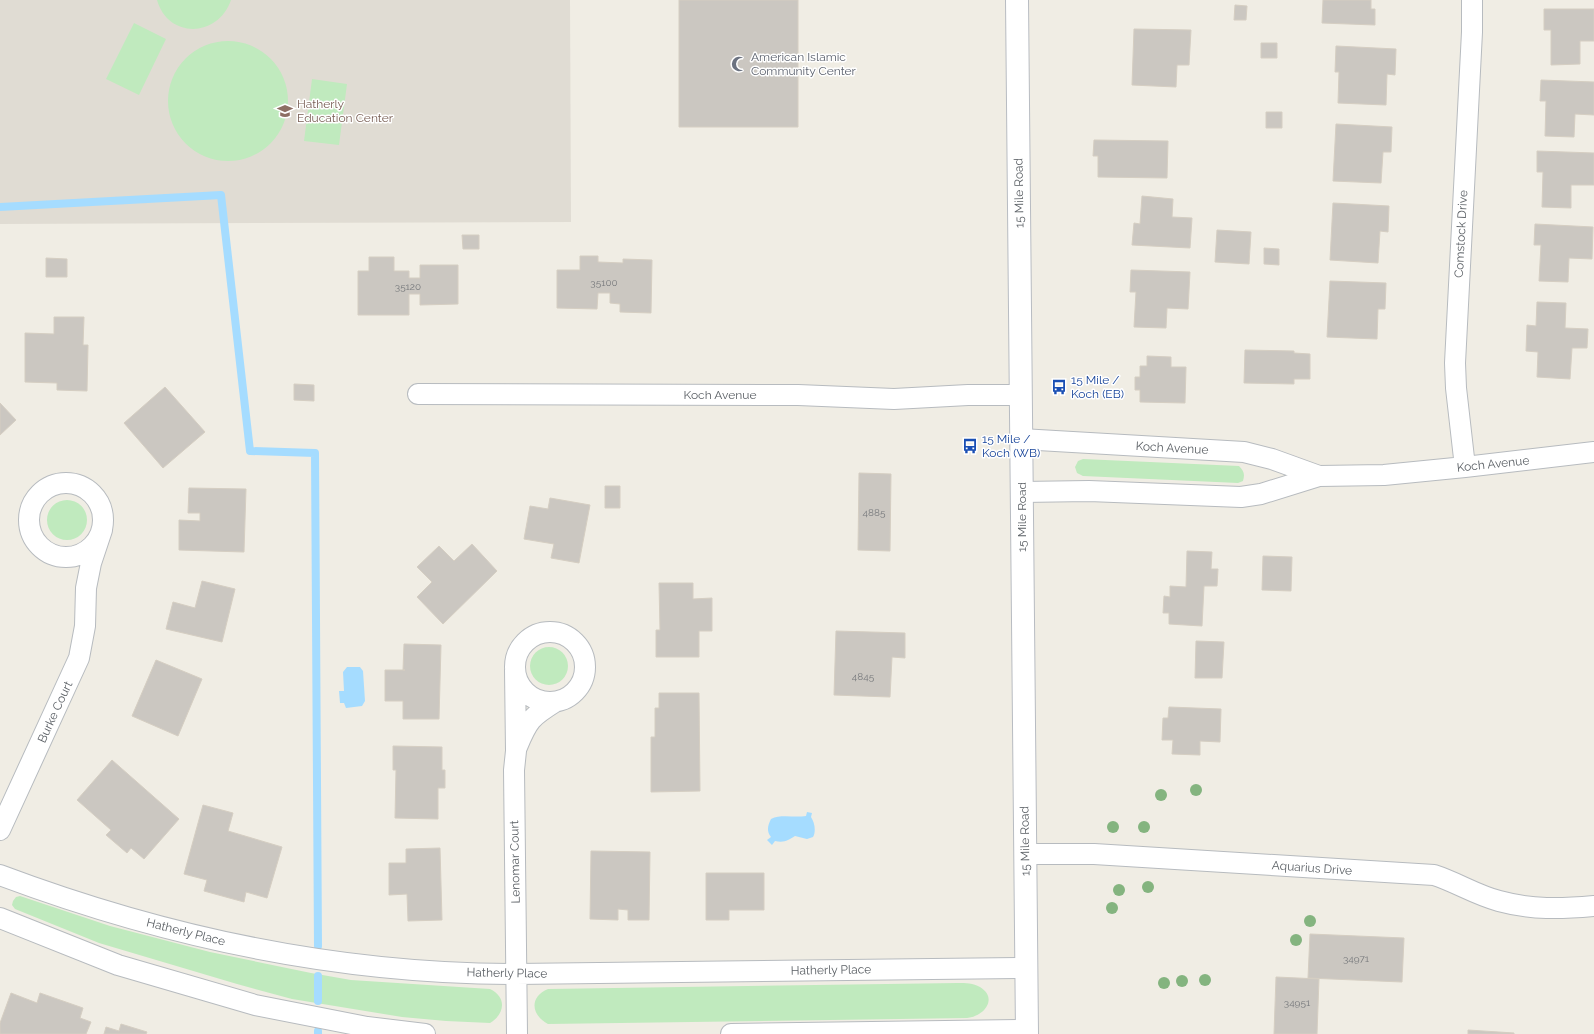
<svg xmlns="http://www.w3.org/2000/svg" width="1594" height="1034" font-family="Raleway,sans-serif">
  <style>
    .education { fill: #e0dcd3 }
    .green { fill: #c0eabe }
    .water { fill: #a5dcff }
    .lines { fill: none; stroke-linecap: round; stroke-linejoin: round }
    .stream { stroke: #a5dcff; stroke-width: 8 }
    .building { fill: #cbc7c1; stroke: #d5cec2 }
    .minor-casing { stroke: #b7bbbf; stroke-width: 22 }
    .secondary-casing { stroke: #b8bcc2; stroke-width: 24 }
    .minor { stroke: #fff; stroke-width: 20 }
    .secondary { stroke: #fff; stroke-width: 22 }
    .tree { fill: #84b47f }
    .labels { text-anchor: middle; stroke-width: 3; stroke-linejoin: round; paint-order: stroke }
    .number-label { font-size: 10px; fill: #787a7d }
    .worship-label { font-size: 12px; fill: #5b616d; stroke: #fff; text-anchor: start }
    .education-label { font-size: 12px; fill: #785e54; stroke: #fff; text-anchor: start }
    .street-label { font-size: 12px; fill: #5c6166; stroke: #fff }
    .transit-label { font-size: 12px; fill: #164399; stroke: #fff; text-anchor: start }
  </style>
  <rect width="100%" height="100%" fill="#f0ede4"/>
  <path class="education" d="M 0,0 L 570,0 L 571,222 L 0,224 Z"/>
  <path class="green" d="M 157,0 L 231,0 C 218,38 168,39 157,0 Z
    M 134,23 L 166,39 L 139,95 L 106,79 Z
    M168 101a60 60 0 1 1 120 0a60 60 0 1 1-120 0Z
    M 312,79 L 347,84 L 339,145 L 304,141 Z
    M 1083,459 L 1239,466 C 1244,471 1245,474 1243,481 L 1238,483 L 1083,476 L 1077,473 L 1075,467 L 1078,461 Z
    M47 520a20 20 0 1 1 40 0a20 20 0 1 1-40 0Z
    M530 666a19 19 0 1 1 38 0a19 19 0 1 1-38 0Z
    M 20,896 L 110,926 L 210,952 L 311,973 L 351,980 L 490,989 C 507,997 505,1014 490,1023 L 446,1021 L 402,1017 L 292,999 L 237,984 L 99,943 L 15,909 L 12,905 L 13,901 L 16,897 Z
    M 958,983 C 966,983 973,983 980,987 C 998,998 985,1016 967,1018 L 548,1024 C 531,1015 529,997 548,989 Z"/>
  <path class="water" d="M 347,667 L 360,667 L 363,671 L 365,701 L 362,706 L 346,708 L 344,703 L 340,703 L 339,691 L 344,691 L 343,672 Z
    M 807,812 L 812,813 L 811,817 C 815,823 816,832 813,837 L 807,839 L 795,836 C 788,840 785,843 775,841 L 772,845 L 767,840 L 771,837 C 766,831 768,825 771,819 C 781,814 794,818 806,816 Z"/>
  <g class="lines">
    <path class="stream" d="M 0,207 L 221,195 L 250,451 L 315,453 L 318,946
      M 318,976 L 318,1001
      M 318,1031 L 318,1034"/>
  </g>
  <path class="building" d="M 679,0 L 798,0 L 798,127 L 679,127 Z
    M 1323,0 L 1371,0 L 1371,9 L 1375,9 L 1375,25 L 1322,23 Z
    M 1235,5 L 1247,6 L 1246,20 L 1234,20 Z
    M 1544,9 L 1594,9 L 1594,41 L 1580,41 L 1580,64 L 1551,65 L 1551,30 L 1544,30 Z
    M 1134,29 L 1191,30 L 1189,65 L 1177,65 L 1176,87 L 1132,85 Z
    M 1261,43 L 1277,43 L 1277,58 L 1261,58 Z
    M 1336,46 L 1396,49 L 1395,75 L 1387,74 L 1386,105 L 1338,103 L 1339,72 L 1335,72 Z
    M 1541,80 L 1594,82 L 1594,115 L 1575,114 L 1574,137 L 1545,136 L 1546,101 L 1540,101 Z
    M 1266,112 L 1282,112 L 1282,128 L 1266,128 Z
    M 1336,124 L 1392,127 L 1391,152 L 1383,152 L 1381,183 L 1333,181 Z
    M 1094,140 L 1168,141 L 1167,178 L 1098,177 L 1098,156 L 1093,156 Z
    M 1537,151 L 1594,153 L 1594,185 L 1571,185 L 1571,208 L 1542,207 L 1543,172 L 1537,172 Z
    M 1142,196 L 1173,199 L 1172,217 L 1192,218 L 1190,248 L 1132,245 L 1134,223 L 1140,224 Z
    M 1333,203 L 1389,206 L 1388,232 L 1380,231 L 1378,263 L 1330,260 Z
    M 1535,224 L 1593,227 L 1592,259 L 1569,258 L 1568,282 L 1539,281 L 1541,245 L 1534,245 Z
    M 1217,230 L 1251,232 L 1249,264 L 1215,262 Z
    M 462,235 L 479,235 L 479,249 L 463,249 Z
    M 1264,248 L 1279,249 L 1279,265 L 1264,264 Z
    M 580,256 L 598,256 L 598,262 L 623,263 L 623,259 L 652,260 L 651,313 L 620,312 L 620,304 L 610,303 L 610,293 L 598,293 L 597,309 L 557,308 L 557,270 L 580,270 Z
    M 369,257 L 394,257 L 394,271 L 409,271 L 409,278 L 420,278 L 420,265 L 458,265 L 458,304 L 420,305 L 420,294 L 409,294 L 409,315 L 358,315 L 358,271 L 369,271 Z
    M 46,258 L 67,259 L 67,277 L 46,277 Z
    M 1131,270 L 1190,272 L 1188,309 L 1167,308 L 1166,328 L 1134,327 L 1136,292 L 1130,292 Z
    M 1330,281 L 1386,283 L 1385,309 L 1378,309 L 1377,339 L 1327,337 Z
    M 1537,302 L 1566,303 L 1565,328 L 1588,329 L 1587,348 L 1572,348 L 1570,379 L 1537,377 L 1538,352 L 1526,351 L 1527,325 L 1536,326 Z
    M 54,317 L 84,317 L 83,345 L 88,345 L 87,391 L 57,390 L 57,383 L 25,382 L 25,333 L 54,334 Z
    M 1245,350 L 1294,351 L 1294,353 L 1310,354 L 1310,379 L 1294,379 L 1294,384 L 1244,383 Z
    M 1147,356 L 1171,357 L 1171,367 L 1186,367 L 1185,403 L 1140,402 L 1140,390 L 1135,390 L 1135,377 L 1140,377 L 1140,366 L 1147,366 Z
    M 294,384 L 314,385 L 314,401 L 294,400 Z
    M 165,387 L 205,432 L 163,468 L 124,423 Z
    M 0,403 L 16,420 L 0,435 Z
    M 859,473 L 891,474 L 890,551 L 858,550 Z
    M 605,486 L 620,486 L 620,508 L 605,508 Z
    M 189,488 L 246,489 L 244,552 L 179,550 L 179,520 L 200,521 L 200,513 L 188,513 Z
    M 550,498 L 590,505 L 579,563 L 551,558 L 554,544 L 524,539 L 530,506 L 548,509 Z
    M 472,544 L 497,571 L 443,624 L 417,597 L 432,582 L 417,567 L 439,546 L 454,561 Z
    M 1187,551 L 1212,552 L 1211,569 L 1218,569 L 1217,586 L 1204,586 L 1202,626 L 1169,624 L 1169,613 L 1163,613 L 1164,596 L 1170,597 L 1170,586 L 1186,587 Z
    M 1263,556 L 1292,557 L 1291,591 L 1262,590 Z
    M 202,581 L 235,589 L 222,642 L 166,629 L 173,602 L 195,608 Z
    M 659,583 L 693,583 L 693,599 L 712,598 L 712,631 L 699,631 L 699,657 L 656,657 L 656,630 L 660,630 Z
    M 836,631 L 905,633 L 905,658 L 892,657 L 890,697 L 834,695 Z
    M 1196,641 L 1224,642 L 1222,678 L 1195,678 Z
    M 404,644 L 441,645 L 439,719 L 403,719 L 403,701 L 385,701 L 385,670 L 405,670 L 403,670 Z
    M 156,660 L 202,679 L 178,736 L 132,716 Z
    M 659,693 L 699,693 L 700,791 L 651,792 L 651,737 L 655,737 L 655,708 L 659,708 Z
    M 1169,707 L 1221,709 L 1220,742 L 1200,741 L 1200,755 L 1172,754 L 1173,740 L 1162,740 L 1163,718 L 1168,718 Z
    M 393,746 L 442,747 L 442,770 L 445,770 L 445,788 L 438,788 L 438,819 L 395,818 L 396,770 L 393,770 Z
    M 112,760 L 179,819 L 144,859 L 131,848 L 127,853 L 106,835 L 111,830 L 77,800 Z
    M 203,805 L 233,813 L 228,831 L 282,847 L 267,898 L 246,892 L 244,902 L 204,891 L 207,880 L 184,874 Z
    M 440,848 L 442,920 L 408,921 L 407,894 L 389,895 L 389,863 L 406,863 L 406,849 Z
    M 591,851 L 650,852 L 649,920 L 628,920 L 628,910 L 618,909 L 618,920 L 590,919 Z
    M 706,873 L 764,873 L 764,910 L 729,910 L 729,920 L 706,920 Z
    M 1310,934 L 1404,938 L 1402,982 L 1308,978 Z
    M 1276,977 L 1319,979 L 1317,1034 L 1274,1034 Z
    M 11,993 L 37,1003 L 40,993 L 83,1008 L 80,1018 L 91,1022 L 86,1034 L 0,1034 L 0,1023 Z
    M 121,1024 L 147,1032 L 146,1034 L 104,1034 L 106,1027 L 119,1031 Z
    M 1468,1030 L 1514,1033 L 1514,1034 L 1468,1034 Z"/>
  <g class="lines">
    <g class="minor-casing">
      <path id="minor" d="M 418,394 L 798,395 L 894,399 L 968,395 L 1021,395
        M 1021,439 L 1244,452 L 1272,459 L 1319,476
        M 1465,467 L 1456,388 L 1455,363 L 1472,32 L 1472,0
        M29 520a37 37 0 1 1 74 0a37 37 0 1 1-74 0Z
        M 1022,492 L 1089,491 L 1241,497 L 1261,494 L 1319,476 L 1384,475 L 1465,467 L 1594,452
        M515 667a35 35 0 1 1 70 0a35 35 0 1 1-70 0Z
        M 515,670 L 516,751 L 514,770 L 517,1034
        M 517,747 C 528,720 531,717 555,702
        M 0,830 L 79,658 L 85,626 L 86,588 L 91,563 L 102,530
        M 1025,854 L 1094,854 L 1434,875 C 1456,882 1476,895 1499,901 C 1532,910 1561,909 1594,906
        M 0,875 C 165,937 339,974 516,974 L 1026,968
        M 0,918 L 118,965 L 255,1005 L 367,1027 L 425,1034
        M 731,1034 L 1027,1030"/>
    </g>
    <g class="secondary-casing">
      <path id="secondary" d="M 1017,0 L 1027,1034"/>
    </g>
    <use href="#minor" class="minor"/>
    <use href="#secondary" class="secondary"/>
  </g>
  <g class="tree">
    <circle cx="1196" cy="790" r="6"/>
    <circle cx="1161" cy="795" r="6"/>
    <circle cx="1113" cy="827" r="6"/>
    <circle cx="1144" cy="827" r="6"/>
    <circle cx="1148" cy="887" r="6"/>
    <circle cx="1119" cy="890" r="6"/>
    <circle cx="1112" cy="908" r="6"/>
    <circle cx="1310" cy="921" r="6"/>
    <circle cx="1296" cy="940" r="6"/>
    <circle cx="1205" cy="980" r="6"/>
    <circle cx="1182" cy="981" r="6"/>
    <circle cx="1164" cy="983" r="6"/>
  </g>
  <defs>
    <g id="mosque-bare" transform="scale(1.2)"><path d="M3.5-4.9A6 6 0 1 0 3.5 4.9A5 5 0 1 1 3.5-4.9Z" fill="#6b7280" stroke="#fff" stroke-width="2.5" paint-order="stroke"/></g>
    <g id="school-bare" transform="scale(1.2)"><path d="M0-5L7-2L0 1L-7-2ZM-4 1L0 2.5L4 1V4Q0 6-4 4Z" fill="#8d6e63" stroke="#fff" stroke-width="2.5" paint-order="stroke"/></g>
    <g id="bus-bare" transform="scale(1.2)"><path d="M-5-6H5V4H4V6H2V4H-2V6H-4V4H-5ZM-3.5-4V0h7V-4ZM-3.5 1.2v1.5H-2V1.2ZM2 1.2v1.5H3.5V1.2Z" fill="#1a4fb4" stroke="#fff" stroke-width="2.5" paint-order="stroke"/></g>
  </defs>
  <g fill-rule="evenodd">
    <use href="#mosque-bare" x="739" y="64"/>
    <use href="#school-bare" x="285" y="111"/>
    <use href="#bus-bare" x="1059" y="387"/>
    <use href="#bus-bare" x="970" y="446"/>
  </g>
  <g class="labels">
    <g class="number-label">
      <text x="604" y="286">35100</text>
      <text x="408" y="290">35120</text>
      <text x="874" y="516">4885</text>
      <text x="863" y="680">4845</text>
      <text x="1356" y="962">34971</text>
      <text x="1297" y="1006">34951</text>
    </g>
    <g class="worship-label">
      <text x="751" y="61">American Islamic<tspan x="751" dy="14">Community Center</tspan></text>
    </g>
    <g class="education-label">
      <text x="297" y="108">Hatherly<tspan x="297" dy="14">Education Center</tspan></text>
    </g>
    <g class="street-label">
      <text transform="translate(1019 193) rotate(-91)" y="4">15 Mile Road</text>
      <text transform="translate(1461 234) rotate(-87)" y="4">Comstock Drive</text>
      <text x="720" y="399">Koch Avenue</text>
      <text transform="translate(1172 448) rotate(3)" y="4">Koch Avenue</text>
      <text transform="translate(1493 464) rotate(-6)" y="4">Koch Avenue</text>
      <text transform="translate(1022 517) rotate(-90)" y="4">15 Mile Road</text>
      <text transform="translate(55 712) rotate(-65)" y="4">Burke Court</text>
      <text transform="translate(1025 841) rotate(-91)" y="4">15 Mile Road</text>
      <text transform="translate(515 862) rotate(-91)" y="4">Lenomar Court</text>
      <text transform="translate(1312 868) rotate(4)" y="4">Aquarius Drive</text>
      <text transform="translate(186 932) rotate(14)" y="4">Hatherly Place</text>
      <text transform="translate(831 970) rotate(-1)" y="4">Hatherly Place</text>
      <text transform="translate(507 973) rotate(1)" y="4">Hatherly Place</text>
    </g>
    <g class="transit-label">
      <text x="1071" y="384">15 Mile /<tspan x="1071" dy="14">Koch (EB)</tspan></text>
      <text x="982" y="443">15 Mile /<tspan x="982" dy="14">Koch (WB)</tspan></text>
    </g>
  </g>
</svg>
